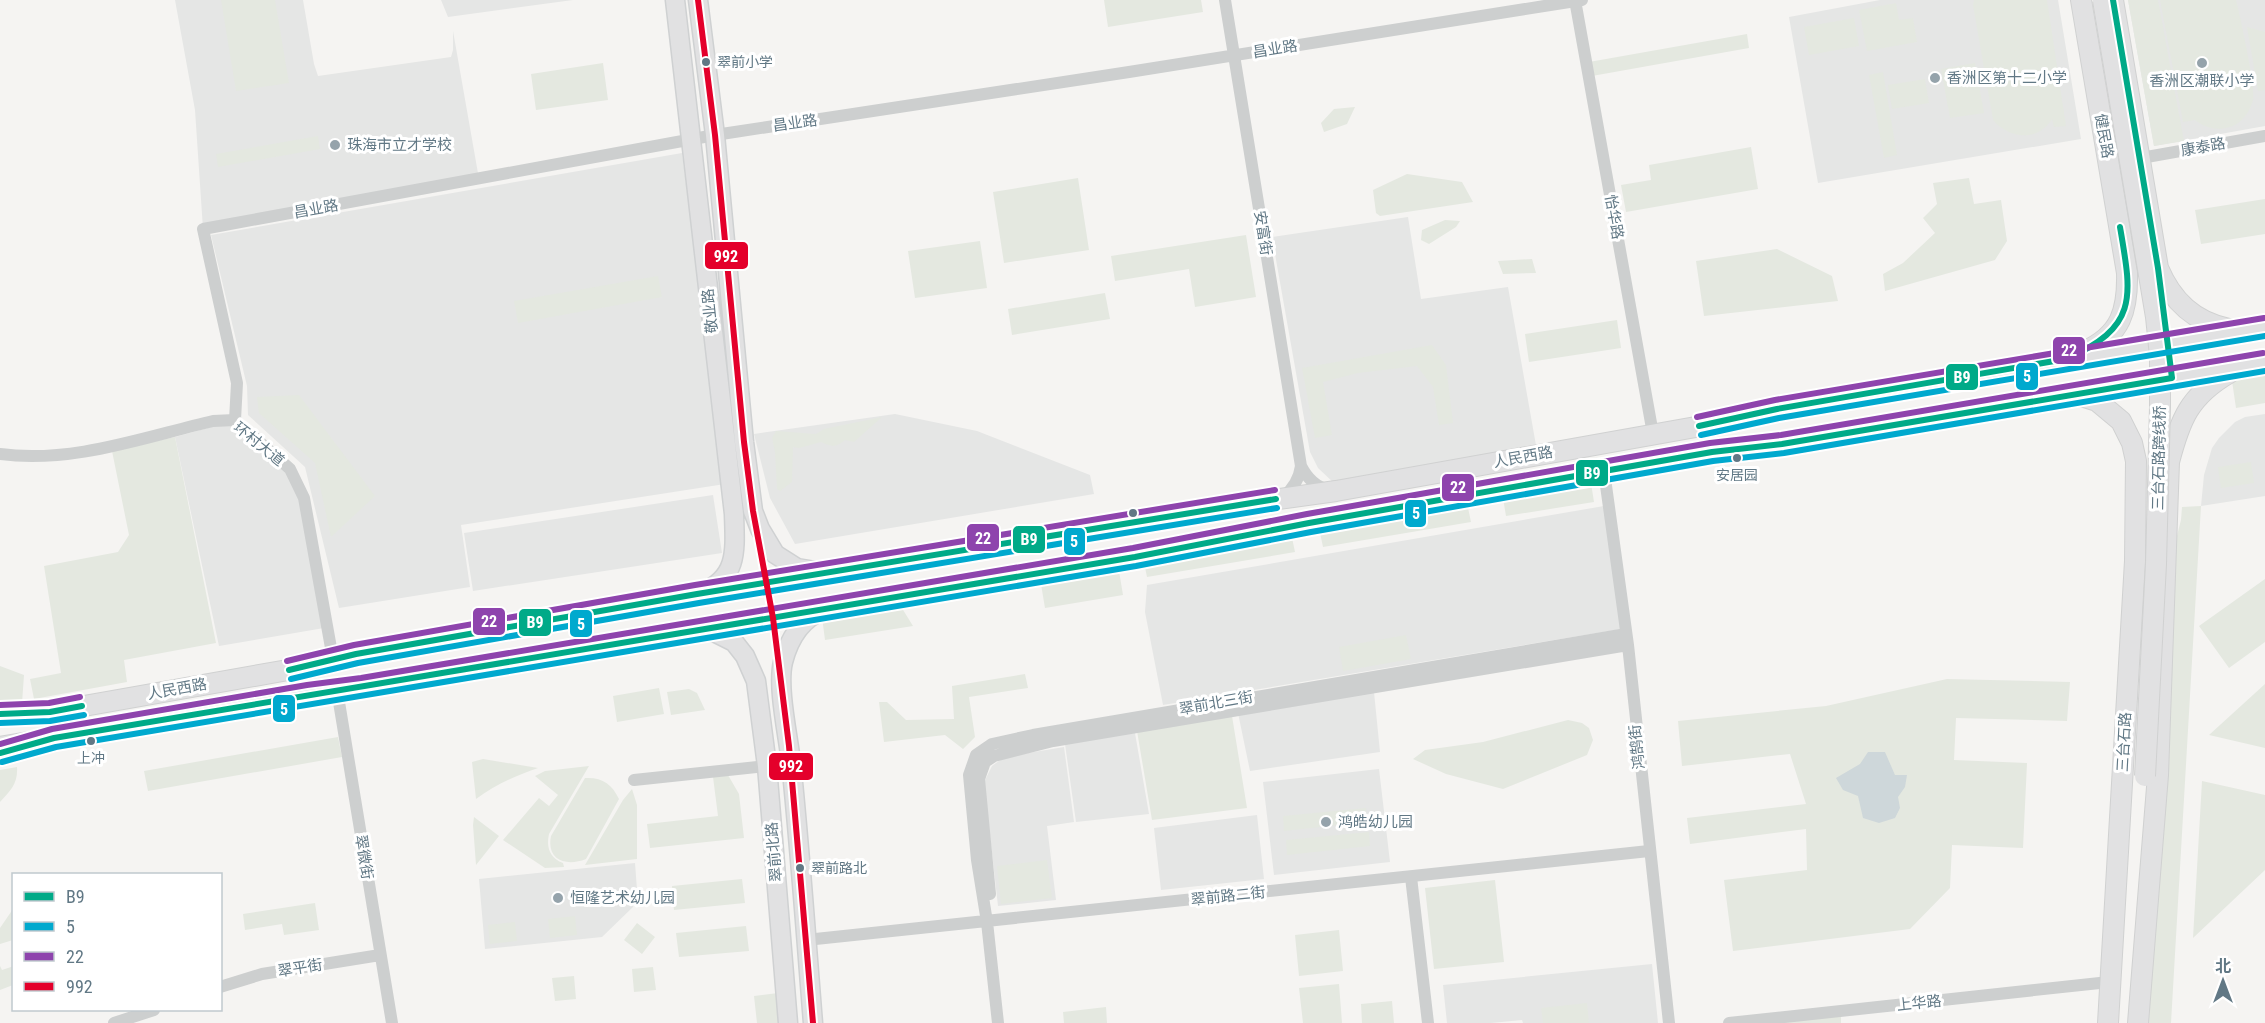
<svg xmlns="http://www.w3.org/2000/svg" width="2265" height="1023" font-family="'Roboto Condensed','Noto Sans SC',sans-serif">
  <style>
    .built { fill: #e5e6e5 }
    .green { fill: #e4e8e0 }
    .water { fill: #ced7da }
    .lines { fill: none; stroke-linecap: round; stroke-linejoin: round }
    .secondary-casing { stroke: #cfd1d2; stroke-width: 21 }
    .primary-casing { stroke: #d0d1d1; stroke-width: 22 }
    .street { stroke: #cdcfcf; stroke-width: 12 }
    .secondary { stroke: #e1e1e2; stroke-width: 18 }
    .primary { stroke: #e1e1e2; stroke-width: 20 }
    .primary-bridge-casing { stroke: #d0d1d1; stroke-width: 22; stroke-linecap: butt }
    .primary-bridge { stroke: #e1e1e2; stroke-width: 20 }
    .bus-1-casing { stroke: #fff; stroke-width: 10 }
    .bus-2-casing { stroke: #fff; stroke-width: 10 }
    .bus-3-casing { stroke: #fff; stroke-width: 10 }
    .bus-4-casing { stroke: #fff; stroke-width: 10 }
    .bus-1 { stroke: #0a8; stroke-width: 6 }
    .bus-2 { stroke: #00a9ce; stroke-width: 6 }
    .bus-3 { stroke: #8e44ad; stroke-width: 6 }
    .bus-4 { stroke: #e4002b; stroke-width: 6 }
    .bus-dot { fill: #617885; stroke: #fff; stroke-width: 2 }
    .poi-dot { fill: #95a3ab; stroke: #fff; stroke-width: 2 }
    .labels { text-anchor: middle; stroke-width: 6; stroke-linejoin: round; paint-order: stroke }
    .bus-label { font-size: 14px; fill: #617885; stroke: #fff; text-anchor: start }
    .street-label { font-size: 15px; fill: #617885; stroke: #fff }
    .poi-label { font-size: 15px; fill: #617885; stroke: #fff; text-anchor: start }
    .line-badge { stroke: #fff; stroke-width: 2 }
    .badge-label { font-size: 16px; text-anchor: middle; font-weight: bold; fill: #fff }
  </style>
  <rect width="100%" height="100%" fill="#f5f4f2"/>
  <path class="built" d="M 175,0 L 303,0 L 314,64 L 318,76 L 451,57 L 453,50 L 453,31 L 479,179 L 203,229 L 195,110 Z
    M 441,0 L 573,0 L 448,17 Z
    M 1880,0 L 2058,0 L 2081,139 L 1818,183 L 1789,17 Z
    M 2128,0 L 2265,0 L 2265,126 L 2154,146 Z
    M 682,153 L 725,484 L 461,525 L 470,587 L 339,608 L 305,467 L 248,415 L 247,386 L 211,235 Z
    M 1408,217 L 1421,299 L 1508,287 L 1537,451 L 1335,484 L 1318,468 L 1310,452 L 1272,237 Z
    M 895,414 L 977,431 L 1090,475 L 1094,494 L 795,544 L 770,498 L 754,434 Z
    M 2265,414 L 2265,496 L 2201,506 L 2204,475 L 2212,448 L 2219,438 L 2235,422 L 2245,417 Z
    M 234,425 L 288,472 L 301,502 L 324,628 L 219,646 L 175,437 L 215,426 Z
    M 713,495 L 722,553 L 473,591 L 464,533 Z
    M 1604,506 L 1621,629 L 1163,705 L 1145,612 L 1147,585 Z
    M 1374,692 L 1380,752 L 1250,771 L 1238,713 Z
    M 1135,733 L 1149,814 L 1076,822 L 1065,744 Z
    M 1064,747 L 1074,822 L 1047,826 L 1056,900 L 998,906 L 984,782 L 992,766 L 1004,757 Z
    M 1379,769 L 1390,862 L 1274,875 L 1263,782 Z
    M 1257,815 L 1264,879 L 1161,890 L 1154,828 Z
    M 635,863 L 637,890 L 633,907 L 602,937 L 485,949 L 479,879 Z
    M 1652,964 L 1658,1023 L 1523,1023 L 1522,1020 L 1491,1023 L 1447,1023 L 1443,985 Z"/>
  <path class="green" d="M 221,0 L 275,0 L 289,83 L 236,91 Z
    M 1104,0 L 1201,0 L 1203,12 L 1108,27 Z
    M 1974,0 L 2047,0 L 2066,126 L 2054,127 L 2052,119 C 2038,142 2009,139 1993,120 L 1973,5 Z
    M 2128,0 L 2158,0 L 2184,141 L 2154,146 Z
    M 2160,0 L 2236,0 C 2240,16 2256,88 2253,100 C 2250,112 2241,124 2230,127 C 2217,131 2205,128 2195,120 L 2183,122 Z
    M 1896,3 L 1899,20 L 1913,18 L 1917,42 L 1867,51 L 1859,10 Z
    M 1854,18 L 1859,46 L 1809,55 L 1804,27 Z
    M 2247,27 L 2265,32 L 2265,90 L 2258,91 Z
    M 1747,34 L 1749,48 L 1592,76 L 1589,62 Z
    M 603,63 L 608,100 L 536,110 L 531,74 Z
    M 1975,63 L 1984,113 L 1950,118 L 1941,69 Z
    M 1883,72 L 1897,155 L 1884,158 L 1869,75 Z
    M 1925,79 L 1929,103 L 1892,109 L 1888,85 Z
    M 1355,107 L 1347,124 L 1324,132 L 1321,123 L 1334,109 Z
    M 318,136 L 320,149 L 218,167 L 216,154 Z
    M 1751,147 L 1758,189 L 1626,212 L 1621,185 L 1651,180 L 1649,165 Z
    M 1407,174 L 1462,182 L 1473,202 L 1380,216 L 1376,213 L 1373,190 Z
    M 1078,178 L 1089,250 L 1004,263 L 993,192 Z
    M 1969,178 L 1974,204 L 2001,200 L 2007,241 L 1995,260 L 1885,291 L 1883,274 L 1903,263 L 1935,233 L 1923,218 L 1937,204 L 1933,183 Z
    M 2265,199 L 2265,234 L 2201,244 L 2195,210 Z
    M 1445,220 L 1460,221 L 1456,227 L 1429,244 L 1421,240 L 1422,230 Z
    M 1246,235 L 1256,297 L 1195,307 L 1189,269 L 1115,281 L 1111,256 Z
    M 980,241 L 987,288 L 915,298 L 908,251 Z
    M 1777,249 L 1832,276 L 1838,301 L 1704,316 L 1696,261 Z
    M 1532,259 L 1536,273 L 1503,274 L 1498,261 Z
    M 658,276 L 662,297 L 518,323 L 514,301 Z
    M 1105,293 L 1110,319 L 1012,335 L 1008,309 Z
    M 1617,320 L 1621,348 L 1529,362 L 1525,334 Z
    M 1432,345 L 1446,365 L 1453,423 L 1439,425 L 1433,387 L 1417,366 L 1358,373 L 1323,382 L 1332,435 L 1315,438 L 1302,368 Z
    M 2265,371 L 2265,403 L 2236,408 L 2232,381 Z
    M 299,395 L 375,496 L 331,537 L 315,463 L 259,413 L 257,397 Z
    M 882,417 L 854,442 L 845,440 C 835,448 832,447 821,442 L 799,448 L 793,447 L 792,482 L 780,491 L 777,489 L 775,452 L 772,438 L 776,431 L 816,434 L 824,429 Z
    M 175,437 L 216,643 L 124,660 L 127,682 L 34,699 L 30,679 L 61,673 L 44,566 L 118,552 L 129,535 L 112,451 Z
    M 2251,462 L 2254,483 L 2221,488 L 2218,467 Z
    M 1591,483 L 1594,502 L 1506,516 L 1503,498 Z
    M 1467,503 L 1471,522 L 1323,547 L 1319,528 Z
    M 2201,506 L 2171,1023 L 2138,1023 L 2168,571 L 2181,520 L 2182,507 Z
    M 1291,533 L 1295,552 L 1147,577 L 1143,558 Z
    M 1118,565 L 1123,595 L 1045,608 L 1040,578 Z
    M 2265,579 L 2265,642 L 2229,668 L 2199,626 Z
    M 900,605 L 913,626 L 825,640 L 822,617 Z
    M 1406,635 L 1411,659 L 1343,671 L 1339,647 Z
    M 0,666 L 24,675 L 22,703 L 0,708 Z
    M 1025,674 L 1028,688 L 969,697 L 975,737 L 963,749 L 945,735 L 884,742 L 879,702 L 887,702 L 906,720 L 954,719 L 952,686 Z
    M 1947,679 L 2070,682 L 2067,721 L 1956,718 L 1954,760 L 2027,763 L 2023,848 L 1952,845 L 1950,888 L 1910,929 L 1733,951 L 1724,880 L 1807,870 L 1806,829 L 1690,844 L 1687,818 L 1806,804 L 1790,754 L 1682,766 L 1678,721 L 1826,706 Z
    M 2265,684 L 2265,748 L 2209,735 Z
    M 659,688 L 664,714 L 617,722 L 613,696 Z
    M 689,689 L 697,693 L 705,710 L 671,715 L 667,692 Z
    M 1232,716 L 1247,808 L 1152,820 L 1137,731 Z
    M 1568,720 L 1582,723 L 1589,728 L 1593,740 L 1587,755 L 1503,789 L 1446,774 L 1413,759 L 1425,750 L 1483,742 Z
    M 338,737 L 342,757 L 148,791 L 144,771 Z
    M 483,759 L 538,768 C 515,776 495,785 476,799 L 472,762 Z
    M 589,766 L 549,834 C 546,848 550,858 563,863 L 564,867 L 545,868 L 503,840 L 539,798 L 549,806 L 558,795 L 535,776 L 545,771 Z
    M 17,767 C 18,784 11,790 0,802 L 0,770 Z
    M 728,775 L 739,794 L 744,838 L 650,848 L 647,824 L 718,816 L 713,777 Z
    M 585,778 C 602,777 612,784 619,799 L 586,859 C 566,867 546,860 551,836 Z
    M 2202,781 L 2265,795 L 2265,870 L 2193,938 Z
    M 632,789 L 637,805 L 637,859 L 585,865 L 623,800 Z
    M 1366,808 L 1367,822 L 1284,831 L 1283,816 Z
    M 474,817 L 499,836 L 476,865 L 473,825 Z
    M 1369,832 L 1370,846 L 1287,855 L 1286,840 Z
    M 1047,860 L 1052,898 L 1001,904 L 997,866 Z
    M 742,879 L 745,903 L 674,910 L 672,886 Z
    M 1495,880 L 1504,962 L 1434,969 L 1425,888 Z
    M 315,903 L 319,930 L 284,935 L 282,924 L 245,930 L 243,914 Z
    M 13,909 L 13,940 L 0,944 L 0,928 Z
    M 575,916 L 577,935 L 550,938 L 548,919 Z
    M 515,922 L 517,941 L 490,944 L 488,925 Z
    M 637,923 L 655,937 L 642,954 L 624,940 Z
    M 746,926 L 749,951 L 679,957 L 676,933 Z
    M 1339,930 L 1343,971 L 1299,976 L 1295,935 Z
    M 0,966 L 2,970 L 14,966 L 13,985 L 0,990 Z
    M 653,967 L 656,990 L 634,992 L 632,969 Z
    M 574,976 L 576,999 L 555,1001 L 552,978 Z
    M 1339,984 L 1342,1023 L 1303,1023 L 1299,988 Z
    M 778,993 L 780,1023 L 757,1023 L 754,996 Z
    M 1392,1001 L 1394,1023 L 1362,1023 L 1361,1004 Z
    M 1587,1003 L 1589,1023 L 1543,1023 L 1541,1008 Z
    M 1106,1007 L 1107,1023 L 1064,1023 L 1063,1012 Z
    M 1841,1015 L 1841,1023 L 1774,1023 Z"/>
  <path class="water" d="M 1868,752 L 1885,752 L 1895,775 L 1907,775 L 1905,787 L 1898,797 L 1900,808 L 1895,818 L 1879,823 L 1863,818 L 1858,796 L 1843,790 L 1836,778 L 1860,764 Z"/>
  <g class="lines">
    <g class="secondary-casing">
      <path id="secondary" d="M 675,0 L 734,514 C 735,548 739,578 702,592
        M 698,0 L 715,135 L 744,442 L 753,511 L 760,529 L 775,554 L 797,568 L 821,572
        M 700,630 L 714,632 L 734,642 L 745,656 L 756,681 L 767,766 L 788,1023
        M 813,1023 C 806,936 800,849 791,762 C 788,735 777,687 783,662 C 789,639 802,618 824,610"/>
    </g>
    <g class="primary-casing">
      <path id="primary" d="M 2081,0 L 2127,273 C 2128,310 2121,335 2085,351
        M 2113,0 L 2158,268 C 2172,301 2194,322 2229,329
        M 2078,395 L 2097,401 L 2121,421 L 2132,443 L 2136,461 L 2135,561 L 2108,1023
        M 0,714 L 50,712 L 305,667 L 356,654 L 697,594 L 1236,505 L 1336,491 L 1707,425 L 1777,409 L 2066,359 L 2265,327
        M 0,747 L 1135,557 C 1351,518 1565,470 1782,444 L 2265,362
        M 2138,1023 L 2158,775 L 2169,462 C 2180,420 2189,396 2229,373"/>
    </g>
    <path class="street" d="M 1225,0 L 1301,466
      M 1575,0 L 1653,434
      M 2141,158 L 2265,136
      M 235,420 L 237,383 L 203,229 L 715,135 L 1129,72 L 1582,0
      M 0,454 C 71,464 144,437 213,421 L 235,420 L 290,469 L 304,498 L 333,659
      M 1604,471 L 1628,645 L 1669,1023
      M 1283,497 C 1293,489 1299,480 1301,466 C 1307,478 1315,487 1329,490
      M 337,690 L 392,1023
      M 634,780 L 767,766
      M 1411,877 L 1428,1023
      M 990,894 L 979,779 L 985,762 L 994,756 L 1053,741 L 1628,645
      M 806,940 L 1649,851
      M 220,987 L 262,974 L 380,955
      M 114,1023 L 154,1010
      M 998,1023 L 987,922 L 977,860 L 969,775 L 976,755 L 992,744 L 1033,735 L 1626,634
      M 1729,1023 L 2109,982"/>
    <use href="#secondary" class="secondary"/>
    <use href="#primary" class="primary"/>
    <g class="primary-bridge-casing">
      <path id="primary-bridge" d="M 2103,0 L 2156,317 L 2160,356 L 2160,407 L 2156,564 L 2145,776"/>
    </g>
    <use href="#primary-bridge" class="primary-bridge"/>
    <g class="bus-1-casing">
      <path id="bus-1" d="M 1699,426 L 1777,409 L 2066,359 C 2139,327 2132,297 2120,227
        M 289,670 L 356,654 L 697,594 L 1276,499
        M 0,714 L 50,712 L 82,706
        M 0,753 L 54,738 L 1135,557 L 1309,523 L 1712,452 L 1782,444 L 2172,378 L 2158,268 L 2113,0"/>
    </g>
    <g class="bus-2-casing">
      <path id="bus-2" d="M 1701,435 L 1779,418 L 2265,336
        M 291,679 L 358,663 L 699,603 L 1277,508
        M 0,723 L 50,721 L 84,715
        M 2,762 L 56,747 L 1136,566 L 1311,532 L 1713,461 L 1784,453 L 2265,371"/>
    </g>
    <g class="bus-3-casing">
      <path id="bus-3" d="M 1697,417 L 1775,400 L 2264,318
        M 287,661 L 354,645 L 695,585 L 1275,490
        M 0,705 L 49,703 L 80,697
        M 0,744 L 52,729 L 307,685 L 361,678 L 1133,548 L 1307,514 L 1710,443 L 1781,435 L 2263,353"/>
    </g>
    <g class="bus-4-casing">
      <path id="bus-4" d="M 698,0 L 715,135 L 744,442 L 753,511 L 773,618 L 789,746 L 813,1023"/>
    </g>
    <use href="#bus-1" class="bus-1"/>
    <use href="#bus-2" class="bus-2"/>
    <use href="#bus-3" class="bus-3"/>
    <use href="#bus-4" class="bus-4"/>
  </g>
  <g class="bus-dot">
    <circle cx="706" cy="62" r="5"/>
    <circle cx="1737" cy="458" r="5"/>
    <circle cx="1133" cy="513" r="5"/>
    <circle cx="91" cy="741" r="5"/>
    <circle cx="800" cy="868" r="5"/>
  </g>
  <g class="poi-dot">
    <circle cx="2202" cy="63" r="6"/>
    <circle cx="1935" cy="78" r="6"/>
    <circle cx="335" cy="145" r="6"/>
    <circle cx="1326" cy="822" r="6"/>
    <circle cx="558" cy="898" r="6"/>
  </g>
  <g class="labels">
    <g class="bus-label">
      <text x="717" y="67">翠前小学</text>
      <text x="1737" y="480" text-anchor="middle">安居园</text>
      <text x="91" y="763" text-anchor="middle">上冲</text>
      <text x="811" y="873">翠前路北</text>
    </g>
    <g class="street-label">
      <text transform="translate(1275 49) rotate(-9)" y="5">昌业路</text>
      <text transform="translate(795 123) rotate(-8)" y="5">昌业路</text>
      <text transform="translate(2104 136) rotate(80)" y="5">健民路</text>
      <text transform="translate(2203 147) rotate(-10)" y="5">康泰路</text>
      <text transform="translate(316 209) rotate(-10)" y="5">昌业路</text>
      <text transform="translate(1614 217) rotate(80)" y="5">怡华路</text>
      <text transform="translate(1263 233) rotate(81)" y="5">安富街</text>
      <text transform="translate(710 311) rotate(-96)" y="5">敬业路</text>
      <text transform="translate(259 444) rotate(39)" y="5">环村大道</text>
      <text transform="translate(1523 457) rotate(-10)" y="5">人民西路</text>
      <text transform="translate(2159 458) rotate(-89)" y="5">三台石路跨线桥</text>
      <text transform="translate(177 689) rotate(-10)" y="5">人民西路</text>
      <text transform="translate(1216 703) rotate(-10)" y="5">翠前北三街</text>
      <text transform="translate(2124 742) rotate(-87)" y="5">三台石路</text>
      <text transform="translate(1637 747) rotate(-96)" y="5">鸿鹄街</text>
      <text transform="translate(774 852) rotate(-95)" y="5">翠前北路</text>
      <text transform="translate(364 857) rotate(81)" y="5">翠微街</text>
      <text transform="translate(1228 896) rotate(-6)" y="5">翠前路二街</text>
      <text transform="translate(300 968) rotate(-9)" y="5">翠平街</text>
      <text transform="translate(1919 1003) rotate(-6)" y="5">上华路</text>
    </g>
    <g class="poi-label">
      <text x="1947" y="83">香洲区第十二小学</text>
      <text x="2202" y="86" text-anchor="middle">香洲区潮联小学</text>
      <text x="347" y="150">珠海市立才学校</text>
      <text x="1338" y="827">鸿皓幼儿园</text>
      <text x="570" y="903">恒隆艺术幼儿园</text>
    </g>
  </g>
  <g class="line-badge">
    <rect x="704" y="241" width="45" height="29" rx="6" fill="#e4002b"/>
    <rect x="2052" y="336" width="34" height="29" rx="6" fill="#8e44ad"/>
    <rect x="2015" y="362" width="24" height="29" rx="6" fill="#00a9ce"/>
    <rect x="1945" y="363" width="34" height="28" rx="6" fill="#0a8"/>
    <rect x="1575" y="459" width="34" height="28" rx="6" fill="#0a8"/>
    <rect x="1441" y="473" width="34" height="29" rx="6" fill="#8e44ad"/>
    <rect x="1404" y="499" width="23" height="29" rx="6" fill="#00a9ce"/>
    <rect x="966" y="523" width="34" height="29" rx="6" fill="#8e44ad"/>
    <rect x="1012" y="525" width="34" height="29" rx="6" fill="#0a8"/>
    <rect x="1063" y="527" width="23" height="29" rx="6" fill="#00a9ce"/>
    <rect x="472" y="607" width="34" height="29" rx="6" fill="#8e44ad"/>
    <rect x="518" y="608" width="34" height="29" rx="6" fill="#0a8"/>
    <rect x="569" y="609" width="24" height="29" rx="6" fill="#00a9ce"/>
    <rect x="272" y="694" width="24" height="29" rx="6" fill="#00a9ce"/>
    <rect x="768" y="752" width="46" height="29" rx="6" fill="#e4002b"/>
  </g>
  <g class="badge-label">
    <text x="726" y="262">992</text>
    <text x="2069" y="356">22</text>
    <text x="2027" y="382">5</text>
    <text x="1962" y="383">B9</text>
    <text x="1592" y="479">B9</text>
    <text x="1458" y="493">22</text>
    <text x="1416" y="519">5</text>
    <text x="983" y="544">22</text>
    <text x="1029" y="545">B9</text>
    <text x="1074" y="547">5</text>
    <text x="489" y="627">22</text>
    <text x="535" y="628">B9</text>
    <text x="581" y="630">5</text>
    <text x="284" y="715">5</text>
    <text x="791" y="772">992</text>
  </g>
  <rect x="12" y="873" width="210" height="138" fill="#ffffff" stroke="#c0c9ce" stroke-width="1.5"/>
  <rect x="24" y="892" width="30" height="9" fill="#00aa88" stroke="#c0c9ce" stroke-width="1.5"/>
  <text x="66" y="903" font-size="18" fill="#617885">B9</text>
  <rect x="24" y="922" width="30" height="9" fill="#00a9ce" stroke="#c0c9ce" stroke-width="1.5"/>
  <text x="66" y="933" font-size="18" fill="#617885">5</text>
  <rect x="24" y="952" width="30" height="9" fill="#8e44ad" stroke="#c0c9ce" stroke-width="1.5"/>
  <text x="66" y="963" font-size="18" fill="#617885">22</text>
  <rect x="24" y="982" width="30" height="9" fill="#e4002b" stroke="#c0c9ce" stroke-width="1.5"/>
  <text x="66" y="993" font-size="18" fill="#617885">992</text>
  <g transform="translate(2223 981)" stroke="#ffffff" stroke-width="4.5" paint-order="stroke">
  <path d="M0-4.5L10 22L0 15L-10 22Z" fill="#617885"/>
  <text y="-9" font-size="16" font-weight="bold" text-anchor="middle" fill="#617885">北</text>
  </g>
</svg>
